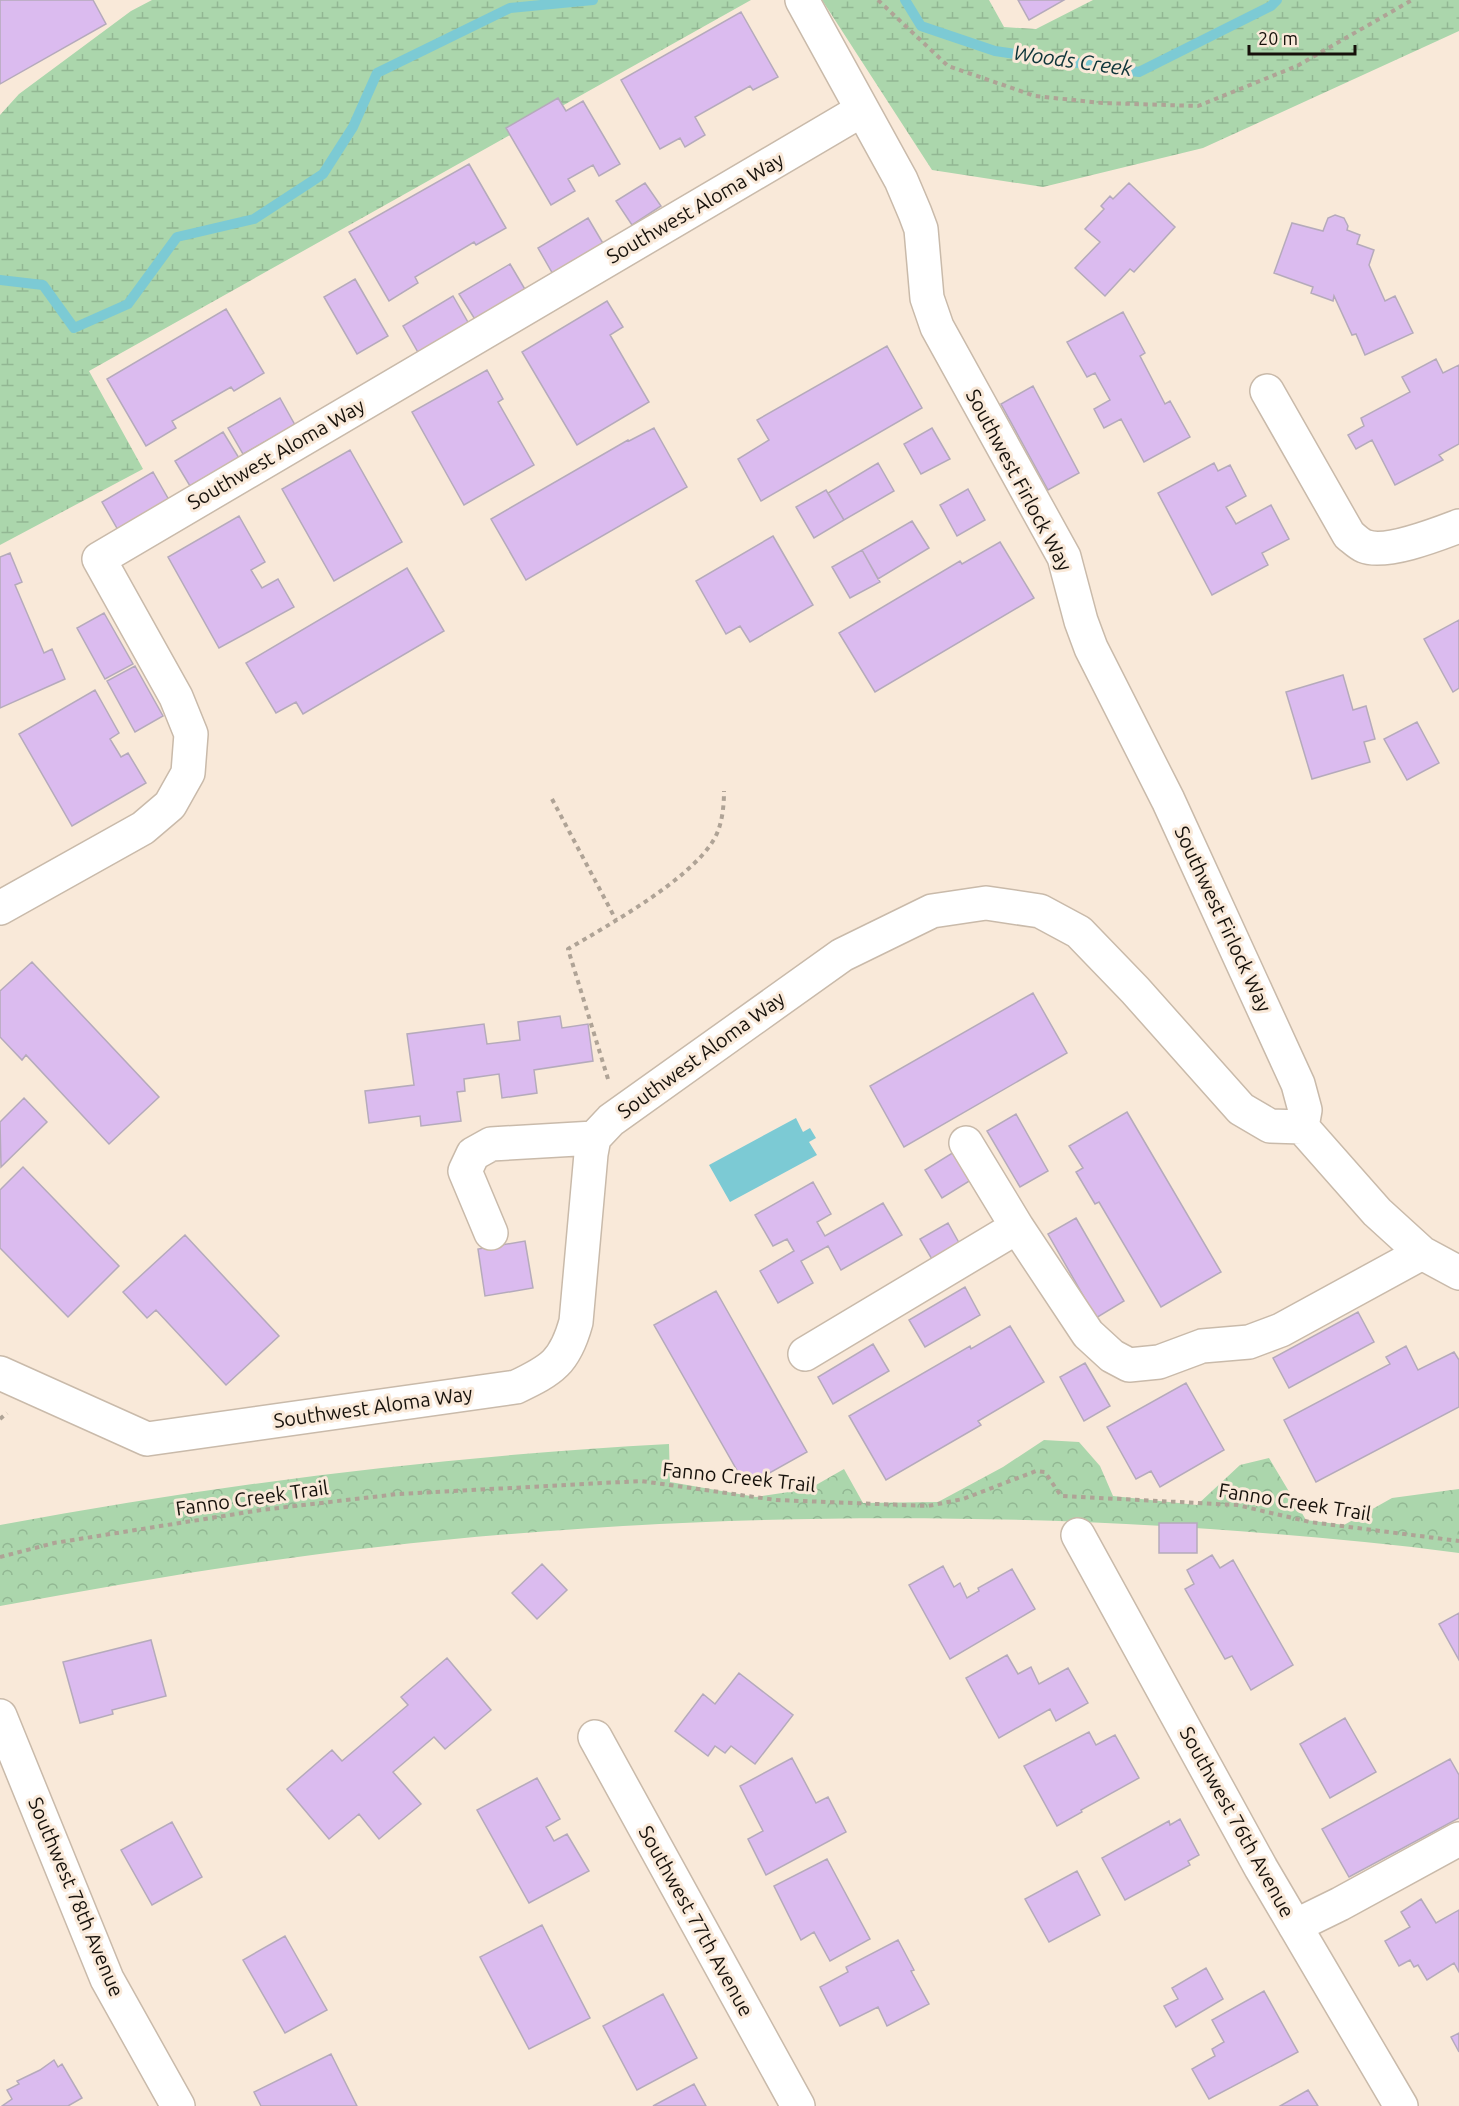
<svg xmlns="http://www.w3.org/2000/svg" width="1459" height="2106" font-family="Ubuntu,sans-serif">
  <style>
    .wetland { fill: url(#wetland-marsh) }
    .park { fill: url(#park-crowns) }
    .water { fill: #7ccad4 }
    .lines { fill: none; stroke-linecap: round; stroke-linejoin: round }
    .stream { stroke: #7ccad4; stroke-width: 10 }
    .building { fill: #dbbbef; stroke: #b5aabb; stroke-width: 1.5 }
    .minor-casing { stroke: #c9baaa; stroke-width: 36 }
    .path { stroke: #afa396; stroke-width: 4; stroke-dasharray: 4.5 4.5; stroke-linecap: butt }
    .minor { stroke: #fff; stroke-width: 33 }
    .labels { text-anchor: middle; stroke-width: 6; stroke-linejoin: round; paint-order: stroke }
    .street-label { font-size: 20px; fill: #16110b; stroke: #f9e9d9 }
    .water-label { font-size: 21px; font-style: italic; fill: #0e353a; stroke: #f9e9d9 }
  </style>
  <defs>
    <pattern id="wetland-marsh" width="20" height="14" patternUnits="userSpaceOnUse" patternTransform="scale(1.5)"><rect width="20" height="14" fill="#abd6ac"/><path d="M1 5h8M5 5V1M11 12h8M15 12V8" fill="none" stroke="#92b793"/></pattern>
    <pattern id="park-crowns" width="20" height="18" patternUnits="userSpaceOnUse" patternTransform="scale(1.5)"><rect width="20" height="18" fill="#abd6ac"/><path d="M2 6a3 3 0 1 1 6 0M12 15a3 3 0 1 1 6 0" fill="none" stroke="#92b793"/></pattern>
  </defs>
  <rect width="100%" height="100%" fill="#f9e9d9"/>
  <path class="wetland" d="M 152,0 L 751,0 L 89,371 L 143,469 L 0,545 L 0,115 L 19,94 L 131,11 Z
    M 822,0 L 989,0 L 1004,27 L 1036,29 L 1093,0 L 1459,0 L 1459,31 L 1203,148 L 1043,187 L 932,170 Z"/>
  <path class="park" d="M 1044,1440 L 1079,1442 L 1100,1466 L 1113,1496 L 1197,1505 L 1240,1465 L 1269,1458 L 1306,1520 L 1344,1525 L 1392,1498 L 1459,1489 L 1459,1553 C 1376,1542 1293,1535 1210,1529 C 933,1510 654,1516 378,1547 C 251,1561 126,1583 0,1606 L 0,1525 C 221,1484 444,1456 669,1444 L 670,1482 L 756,1497 L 809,1489 L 844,1469 L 863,1503 L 938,1502 L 1003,1467 Z"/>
  <path class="water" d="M 796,1118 L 803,1132 L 810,1128 L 816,1138 L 809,1142 L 817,1155 L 730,1202 L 709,1165 Z"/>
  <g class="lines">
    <path class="stream" d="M 905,0 L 921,26 L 995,51 L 1139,72 L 1271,6 L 1277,0
      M 0,280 L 43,285 L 74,328 L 128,304 L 177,237 L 254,219 L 323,174 L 353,127 L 377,73 L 510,8 L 593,0"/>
  </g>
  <path class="building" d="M 0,0 L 93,0 L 106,24 L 0,84 Z
    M 1018,0 L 1064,0 L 1029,20 Z
    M 741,12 L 778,77 L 753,90 L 750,86 L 695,117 L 705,135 L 685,147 L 680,138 L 660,149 L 621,80 Z
    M 558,98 L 566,111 L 583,101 L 620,164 L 599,176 L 593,165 L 568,179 L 575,191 L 551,205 L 506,128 Z
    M 469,164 L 506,228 L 476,245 L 474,242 L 415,277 L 418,283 L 389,301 L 349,232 Z
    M 645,183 L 661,206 L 632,225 L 616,201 Z
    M 1129,183 L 1175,227 L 1134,272 L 1130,269 L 1105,296 L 1075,268 L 1100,242 L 1085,229 L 1104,209 L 1101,206 L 1110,196 L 1113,199 Z
    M 1335,215 L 1344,218 L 1348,226 L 1347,230 L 1360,235 L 1357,244 L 1374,250 L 1369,265 L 1385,301 L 1395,296 L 1413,333 L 1365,355 L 1356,334 L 1352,335 L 1334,296 L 1333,301 L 1311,293 L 1313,287 L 1274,273 L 1292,223 L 1323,231 L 1328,218 Z
    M 588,218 L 604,245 L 554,276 L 538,248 Z
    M 510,264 L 526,291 L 476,321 L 459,294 Z
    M 355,279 L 388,336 L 357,354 L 324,297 Z
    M 453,296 L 469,324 L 419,354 L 403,326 Z
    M 607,301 L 623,327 L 610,335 L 649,402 L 577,445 L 522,352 Z
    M 226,309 L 264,373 L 234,391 L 231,387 L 172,421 L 176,428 L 146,446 L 107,379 Z
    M 1123,312 L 1145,353 L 1140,356 L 1165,404 L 1170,401 L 1190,437 L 1144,462 L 1121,419 L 1104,428 L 1094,409 L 1110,400 L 1095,373 L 1087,377 L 1067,342 Z
    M 887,346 L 922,408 L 761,501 L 738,459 L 769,440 L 757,420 Z
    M 1436,359 L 1443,373 L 1459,365 L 1459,444 L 1439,455 L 1443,460 L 1395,485 L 1372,440 L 1356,449 L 1348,435 L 1364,426 L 1361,418 L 1410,392 L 1402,377 Z
    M 487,370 L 503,399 L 498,402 L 534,465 L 464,505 L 412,412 Z
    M 1033,386 L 1079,473 L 1048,490 L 1001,404 Z
    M 280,398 L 295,425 L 243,454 L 228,428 Z
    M 654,428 L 687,487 L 526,580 L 491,519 L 628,440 L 629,441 Z
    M 932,428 L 950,459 L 921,474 L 904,444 Z
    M 223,432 L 239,458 L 190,486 L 175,461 Z
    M 350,450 L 402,542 L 334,581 L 282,489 Z
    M 878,463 L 894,491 L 844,520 L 828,493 Z
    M 1214,463 L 1218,471 L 1230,465 L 1246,496 L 1226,507 L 1236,524 L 1271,505 L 1289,539 L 1262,553 L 1268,565 L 1212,595 L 1158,493 Z
    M 153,472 L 169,500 L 118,530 L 102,502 Z
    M 968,489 L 985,520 L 957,536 L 940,505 Z
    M 826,490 L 844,520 L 814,538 L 796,507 Z
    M 239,516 L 265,562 L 251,570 L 262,588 L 278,579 L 294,607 L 219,648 L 168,557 Z
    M 912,521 L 929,548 L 878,579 L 862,550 Z
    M 773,536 L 813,605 L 750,642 L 740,626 L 726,634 L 696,581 Z
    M 1000,542 L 1034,598 L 875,692 L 839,633 L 960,561 L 962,564 Z
    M 862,550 L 880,582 L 850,598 L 832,567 Z
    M 10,553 L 22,582 L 15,585 L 44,653 L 52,649 L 65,679 L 0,708 L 0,557 Z
    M 407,568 L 444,631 L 303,714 L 296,702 L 276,713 L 246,663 Z
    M 104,613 L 133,664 L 105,679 L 77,628 Z
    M 1459,620 L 1459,688 L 1453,692 L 1424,639 Z
    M 135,666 L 163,716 L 135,732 L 107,681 Z
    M 1343,675 L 1353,710 L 1366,706 L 1375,739 L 1364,742 L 1370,762 L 1312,779 L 1286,692 Z
    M 95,690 L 119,733 L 110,739 L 121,757 L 128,753 L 146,783 L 72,826 L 19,734 Z
    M 1417,722 L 1439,763 L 1407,780 L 1384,739 Z
    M 32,962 L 159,1097 L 109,1144 L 26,1055 L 22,1060 L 0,1037 L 0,991 Z
    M 1033,993 L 1067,1053 L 904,1147 L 870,1086 Z
    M 560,1016 L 562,1028 L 588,1024 L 593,1061 L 534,1070 L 537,1093 L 502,1098 L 499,1074 L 464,1079 L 465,1091 L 457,1092 L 461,1121 L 421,1126 L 420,1116 L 369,1123 L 365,1091 L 414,1085 L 407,1034 L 484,1024 L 487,1044 L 520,1040 L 518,1022 Z
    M 24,1098 L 47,1122 L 1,1167 L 0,1122 Z
    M 1127,1112 L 1221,1272 L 1161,1307 L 1099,1202 L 1095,1204 L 1076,1172 L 1083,1168 L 1069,1146 Z
    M 1016,1114 L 1048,1171 L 1020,1187 L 987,1131 Z
    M 954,1152 L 971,1180 L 942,1198 L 925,1170 Z
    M 23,1167 L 119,1266 L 68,1317 L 0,1248 L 0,1190 Z
    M 813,1182 L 831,1214 L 817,1222 L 825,1236 L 883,1203 L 902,1235 L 841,1270 L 828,1246 L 801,1261 L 813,1283 L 778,1303 L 760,1271 L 794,1251 L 787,1239 L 773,1246 L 755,1215 Z
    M 1076,1218 L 1124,1301 L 1096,1318 L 1048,1234 Z
    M 948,1223 L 963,1250 L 936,1266 L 920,1239 Z
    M 185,1235 L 279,1336 L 226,1385 L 156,1310 L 147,1318 L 123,1292 Z
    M 525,1241 L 533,1288 L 485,1296 L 478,1249 Z
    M 965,1287 L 980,1315 L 925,1347 L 909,1320 Z
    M 716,1291 L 807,1452 L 746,1486 L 654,1325 Z
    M 1358,1312 L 1374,1342 L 1289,1388 L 1273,1358 Z
    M 1010,1326 L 1044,1382 L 978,1421 L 981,1425 L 886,1480 L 849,1416 L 970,1346 L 971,1349 Z
    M 873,1344 L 889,1371 L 833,1404 L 818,1377 Z
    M 1406,1346 L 1418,1370 L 1454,1352 L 1459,1360 L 1459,1407 L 1316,1482 L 1284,1420 L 1390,1364 L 1386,1357 Z
    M 1085,1363 L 1110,1406 L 1084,1421 L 1060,1377 Z
    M 1186,1383 L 1224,1450 L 1160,1487 L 1151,1471 L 1136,1479 L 1107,1427 Z
    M 1159,1523 L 1197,1523 L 1197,1553 L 1159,1553 Z
    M 1212,1555 L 1220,1568 L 1233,1560 L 1293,1665 L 1251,1690 L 1232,1656 L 1225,1659 L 1185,1589 L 1194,1584 L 1187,1570 Z
    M 542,1564 L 567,1590 L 537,1619 L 512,1593 Z
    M 943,1566 L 954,1587 L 960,1583 L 967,1598 L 979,1591 L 978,1588 L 1012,1569 L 1035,1609 L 950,1659 L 909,1585 Z
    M 1459,1613 L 1459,1660 L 1439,1624 Z
    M 151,1640 L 166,1696 L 112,1710 L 113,1714 L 80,1723 L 63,1662 Z
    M 1007,1655 L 1018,1674 L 1031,1667 L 1039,1684 L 1068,1668 L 1088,1703 L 1056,1721 L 1050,1709 L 999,1738 L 966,1678 Z
    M 447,1658 L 491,1710 L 445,1749 L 434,1737 L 393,1772 L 421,1804 L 379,1839 L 359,1814 L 329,1839 L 287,1789 L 332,1750 L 342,1761 L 408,1705 L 401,1697 Z
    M 739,1673 L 793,1715 L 755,1764 L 731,1746 L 725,1753 L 715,1746 L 708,1756 L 675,1731 L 703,1694 L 715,1704 Z
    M 1345,1718 L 1376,1772 L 1330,1798 L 1300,1744 Z
    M 1089,1732 L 1096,1745 L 1115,1735 L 1139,1778 L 1081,1810 L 1082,1812 L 1057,1826 L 1024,1766 Z
    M 792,1758 L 816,1803 L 828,1797 L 846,1832 L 766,1875 L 748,1839 L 763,1831 L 740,1786 Z
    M 1450,1759 L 1459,1775 L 1459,1818 L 1349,1877 L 1322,1829 Z
    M 537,1778 L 560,1819 L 546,1827 L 554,1841 L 567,1834 L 589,1871 L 529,1903 L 477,1810 Z
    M 1180,1819 L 1199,1855 L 1188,1861 L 1190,1865 L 1125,1900 L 1102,1858 L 1169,1821 L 1170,1825 Z
    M 172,1822 L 202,1877 L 152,1905 L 121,1850 Z
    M 827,1859 L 870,1939 L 830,1961 L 814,1932 L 801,1940 L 774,1886 Z
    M 1077,1871 L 1100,1915 L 1049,1942 L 1025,1899 Z
    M 1421,1899 L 1436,1923 L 1459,1910 L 1459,1972 L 1454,1963 L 1427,1980 L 1418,1965 L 1414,1967 L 1410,1960 L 1399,1966 L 1385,1941 L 1410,1927 L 1401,1912 Z
    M 542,1925 L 590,2018 L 529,2049 L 480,1957 Z
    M 285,1936 L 327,2010 L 285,2033 L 243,1960 Z
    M 898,1940 L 914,1970 L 911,1971 L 929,2004 L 887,2026 L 878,2007 L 840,2026 L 820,1987 L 848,1972 L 846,1967 Z
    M 1206,1968 L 1223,1999 L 1176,2027 L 1164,2006 L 1178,1999 L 1172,1988 Z
    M 1264,1991 L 1298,2052 L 1209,2099 L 1192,2069 L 1215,2056 L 1212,2049 L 1224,2042 L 1212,2020 Z
    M 663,1994 L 697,2058 L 637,2090 L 603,2026 Z
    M 1459,2033 L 1459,2052 L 1451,2037 Z
    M 331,2054 L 357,2106 L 261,2106 L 254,2092 Z
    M 54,2060 L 58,2067 L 62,2064 L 82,2098 L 68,2106 L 2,2106 L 12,2099 L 7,2090 L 19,2084 L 17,2081 L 40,2070 Z
    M 694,2084 L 706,2106 L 653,2106 Z
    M 1308,2090 L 1318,2106 L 1280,2106 Z"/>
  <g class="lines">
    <g class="minor-casing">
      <path id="minor" d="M 802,0 L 901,180 L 915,213 L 921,229 L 927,298 L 937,327 L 1064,557 L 1081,621 L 1091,648 L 1168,800 L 1298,1084 L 1305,1110 L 1302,1127
        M 1267,391 L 1349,535 C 1353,538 1359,544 1364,546 C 1385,555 1438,534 1459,526
        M 0,908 L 143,828 L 170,805 L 188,773 L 191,734 L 176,697 L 99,559 L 862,110
        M 966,1143 L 1017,1227
        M 491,1233 L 465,1171 L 473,1154 L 491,1144 L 594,1138
        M 805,1354 L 1017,1227 L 1088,1334 L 1112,1356 L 1129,1365 L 1159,1362 L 1202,1346 L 1249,1342 L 1281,1330 L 1422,1253
        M 0,1373 L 147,1439 L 516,1387 C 552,1370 565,1362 576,1322 L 591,1154 L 594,1138 L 611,1120 L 842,955 L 932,911 L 986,903 L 1040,911 L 1079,932 L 1135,990 L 1241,1109 L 1270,1126 L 1302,1127 L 1377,1212 L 1422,1253 L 1459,1273
        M 1078,1535 L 1261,1868 L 1401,2106
        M 0,1716 L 107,1979 L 178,2106
        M 595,1737 L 798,2106
        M 1295,1926 L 1340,1904 L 1459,1839"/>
    </g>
    <path class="path" d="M 878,0 L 948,66 L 1035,96 L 1102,103 L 1198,106 L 1297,66 L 1412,0
      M 552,799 L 616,920
      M 608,1079 L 568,949 C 610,924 688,881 713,841 C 722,827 724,807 724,791
      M 0,1419 L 7,1413
      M 0,1557 L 54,1543 L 261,1510 L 398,1494 L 641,1481 L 776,1500 L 928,1506 L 963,1499 L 1036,1471 L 1045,1472 L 1061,1496 L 1237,1505 L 1310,1522 L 1459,1541"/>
    <use href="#minor" class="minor"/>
  </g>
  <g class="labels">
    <g class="street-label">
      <text transform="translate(695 208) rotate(-30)" y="7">Southwest Aloma Way</text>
      <text transform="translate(276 454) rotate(-30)" y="7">Southwest Aloma Way</text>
      <text transform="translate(1019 480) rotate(62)" y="7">Southwest Firlock Way</text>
      <text transform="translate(1223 919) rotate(65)" y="7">Southwest Firlock Way</text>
      <text transform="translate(701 1055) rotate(-36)" y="7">Southwest Aloma Way</text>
      <text transform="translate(373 1407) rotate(-8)" y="7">Southwest Aloma Way</text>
      <text transform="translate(739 1477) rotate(6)" y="7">Fanno Creek Trail</text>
      <text transform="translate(252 1498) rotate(-8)" y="7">Fanno Creek Trail</text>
      <text transform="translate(1295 1502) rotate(9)" y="7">Fanno Creek Trail</text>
      <text transform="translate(1237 1822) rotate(61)" y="7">Southwest 76th Avenue</text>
      <text transform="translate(76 1897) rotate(67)" y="7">Southwest 78th Avenue</text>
      <text transform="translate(696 1921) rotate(61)" y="7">Southwest 77th Avenue</text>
    </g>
    <g class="water-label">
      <text transform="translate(1073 61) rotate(8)" y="7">Woods Creek</text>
    </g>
  </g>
  <path d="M1249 45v9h106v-9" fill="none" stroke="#16110b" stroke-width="3"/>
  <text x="1258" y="45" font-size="18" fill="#16110b" stroke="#f9e9d9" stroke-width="4.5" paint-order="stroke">20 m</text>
</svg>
